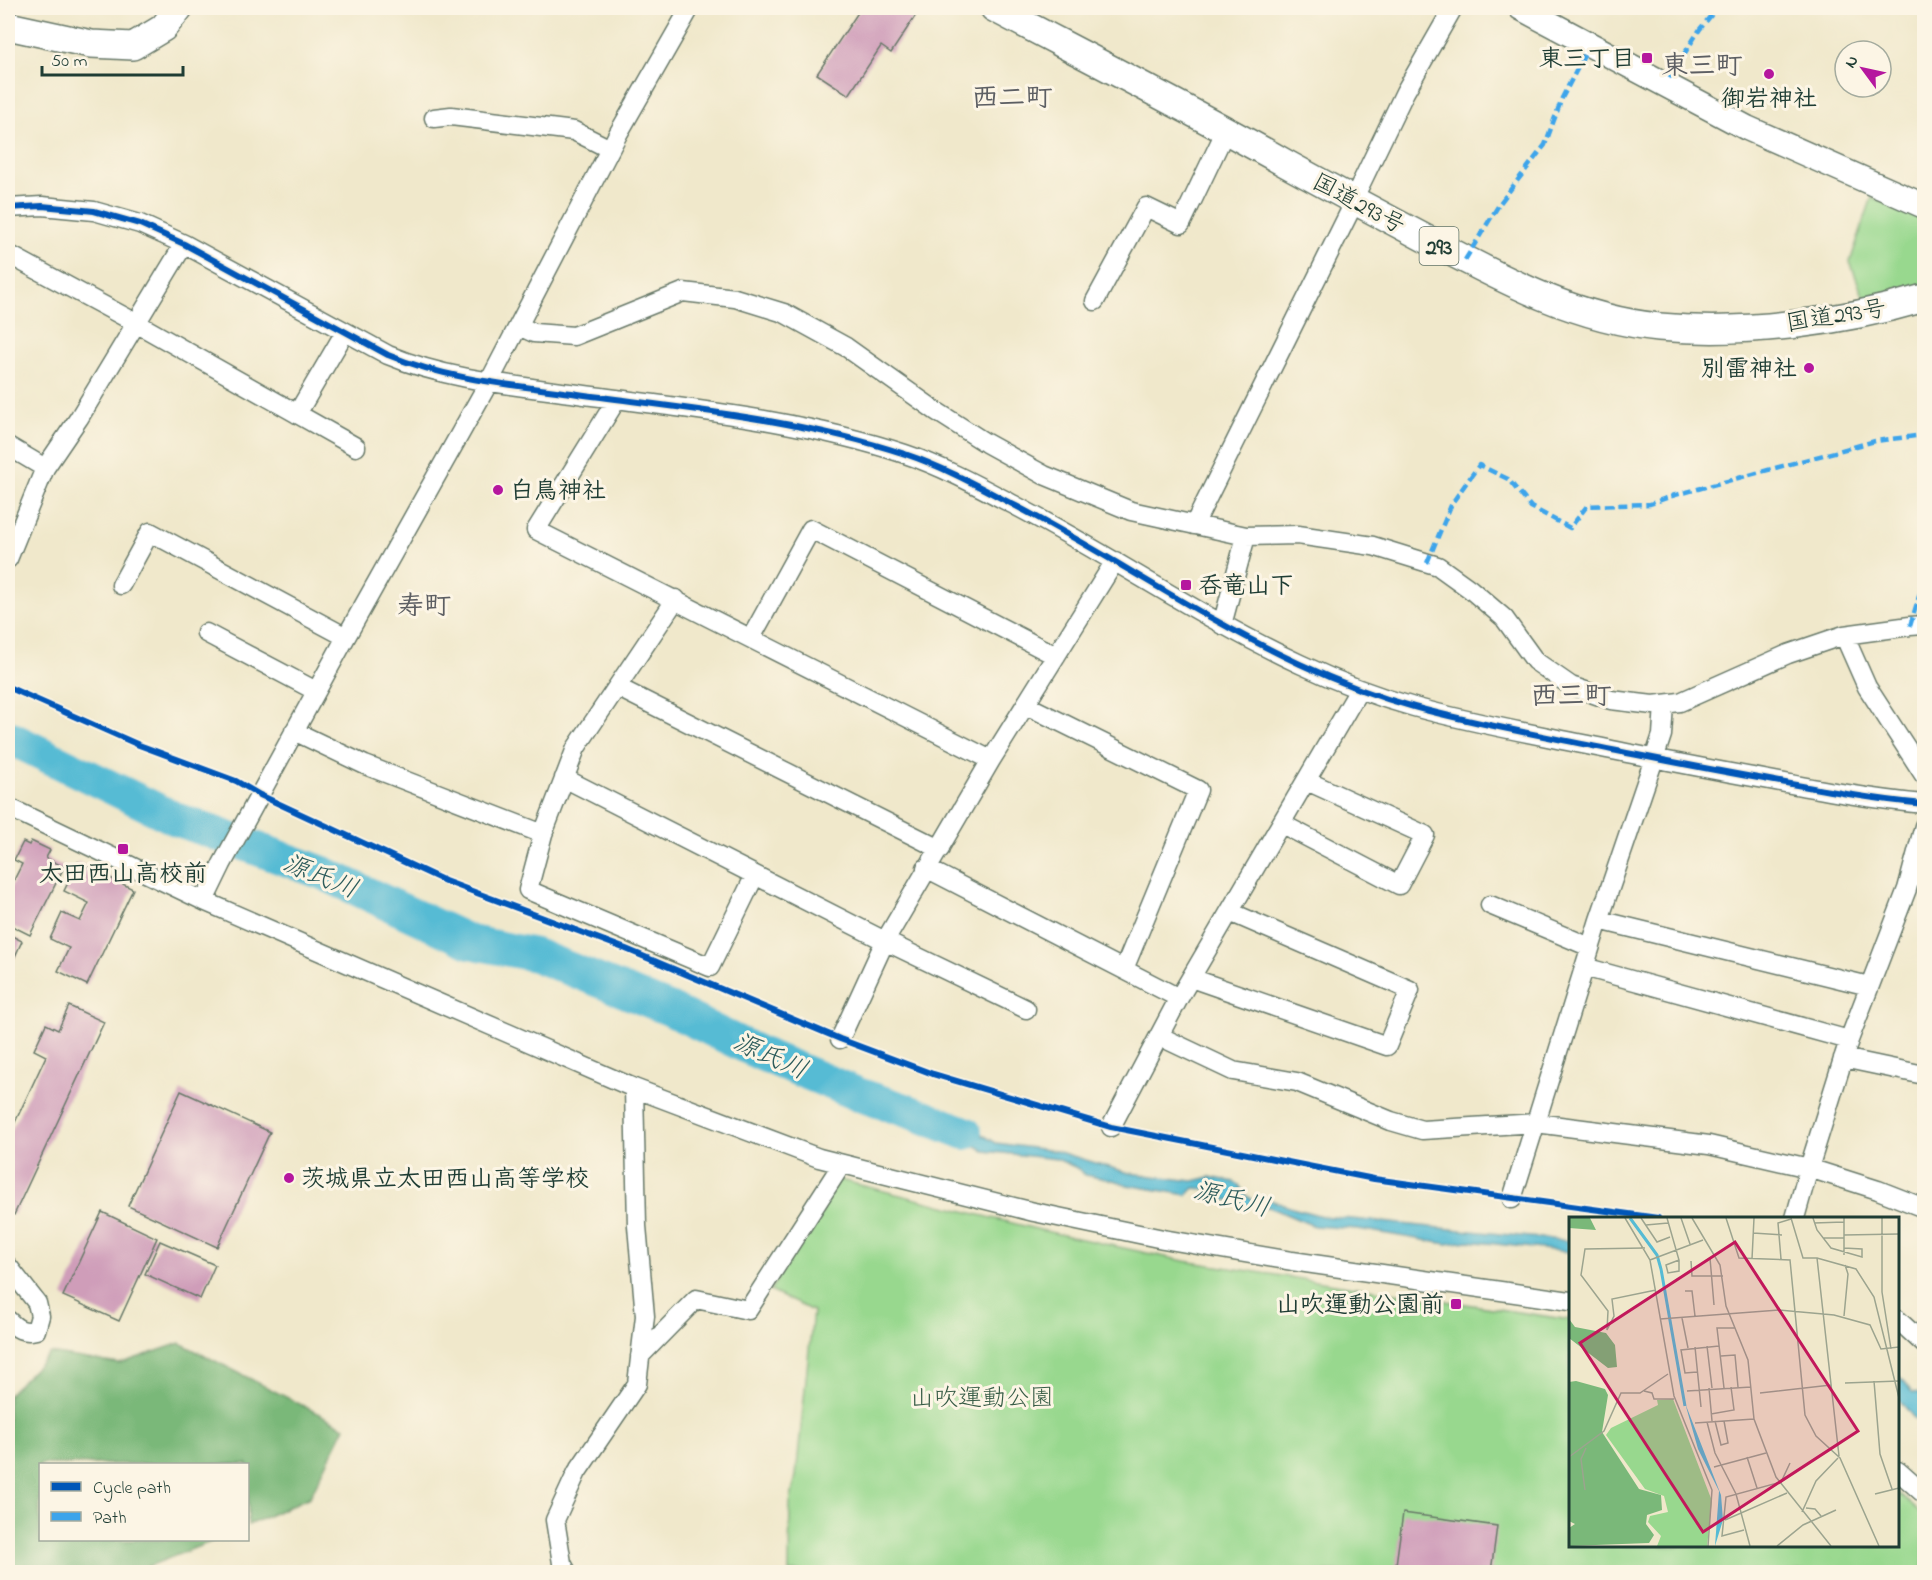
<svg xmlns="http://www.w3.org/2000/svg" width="1932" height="1580" font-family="'Indie Flower','Klee One',sans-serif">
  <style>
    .green { fill: #98d88e; stroke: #5c8a61; stroke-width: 1.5 }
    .forest { fill: #7ab879; stroke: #4c7a56; stroke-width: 1.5 }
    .water { fill: #56bbd4; stroke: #3a7c84; stroke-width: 1.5 }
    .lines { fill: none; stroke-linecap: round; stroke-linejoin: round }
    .river { stroke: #56bbd4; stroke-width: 34 }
    .building { fill: #cf9db9 }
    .minor-casing { stroke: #687969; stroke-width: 21 }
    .major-casing { stroke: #687969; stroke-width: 27 }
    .highway-casing { stroke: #687969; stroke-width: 30 }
    .minor { stroke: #fff; stroke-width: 18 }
    .major { stroke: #fff; stroke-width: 24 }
    .highway { stroke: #fff; stroke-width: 27 }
    .quiet { stroke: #3da4eb; stroke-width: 4.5; stroke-dasharray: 9 4.5; stroke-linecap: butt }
    .cycleway-casing { stroke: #fcf5e5; stroke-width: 10 }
    .cycleway { stroke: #0057b8; stroke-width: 6 }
    .poi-dot { fill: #b5179e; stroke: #fcf5e5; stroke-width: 2 }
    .labels { text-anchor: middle; stroke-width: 6; stroke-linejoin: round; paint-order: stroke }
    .shield { fill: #fcf5e5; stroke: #617469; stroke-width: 1.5 }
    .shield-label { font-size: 22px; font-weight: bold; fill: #1f3d34 }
    .poi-label { font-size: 24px; font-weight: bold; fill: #1f3d34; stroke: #fcf5e5; text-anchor: end }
    .street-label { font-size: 24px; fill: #1f3d34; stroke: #fcf5e5 }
    .park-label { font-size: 24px; fill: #375c46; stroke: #fcf5e5 }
    .water-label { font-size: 26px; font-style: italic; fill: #2d5c5c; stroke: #fcf5e5 }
    .quarter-label { font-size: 27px; font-weight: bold; fill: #5d5f63; stroke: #fcf5e5 }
    .inset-river { fill: none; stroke: #56bbd4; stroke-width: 3 }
    .inset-road { fill: none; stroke: #9ca48f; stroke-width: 1.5 }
    .view { fill: #c2185b; fill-opacity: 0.15; stroke: #c2185b; stroke-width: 3 }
    .inset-edge { fill: none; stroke: #1f3d34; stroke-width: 3 }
  </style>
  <rect width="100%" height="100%" fill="#fcf5e5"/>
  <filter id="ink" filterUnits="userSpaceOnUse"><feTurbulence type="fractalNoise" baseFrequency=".0167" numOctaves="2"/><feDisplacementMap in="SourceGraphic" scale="12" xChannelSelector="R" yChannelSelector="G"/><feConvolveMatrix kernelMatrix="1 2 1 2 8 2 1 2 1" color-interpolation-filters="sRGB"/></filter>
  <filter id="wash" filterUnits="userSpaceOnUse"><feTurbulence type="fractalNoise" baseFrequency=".008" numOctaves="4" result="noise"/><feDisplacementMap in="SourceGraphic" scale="24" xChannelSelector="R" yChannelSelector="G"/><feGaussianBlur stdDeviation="1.35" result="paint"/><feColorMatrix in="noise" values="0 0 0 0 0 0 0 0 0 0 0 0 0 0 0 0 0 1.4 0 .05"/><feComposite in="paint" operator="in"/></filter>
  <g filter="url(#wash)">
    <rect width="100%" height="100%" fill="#f0e8cb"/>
    <path class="green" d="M 1872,197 L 1924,219 L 1924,289 L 1865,301 L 1850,262 Z
      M 836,1179 L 1040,1230 L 1184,1261 L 1570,1320 L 1570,1546 L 1898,1546 L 1898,1493 L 1924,1516 L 1924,1572 L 789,1572 L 790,1503 L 796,1476 L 813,1311 L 770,1291 Z"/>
    <path class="forest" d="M 180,1343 L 345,1427 L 310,1497 L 248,1525 L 248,1464 L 40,1464 L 40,1540 L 215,1540 L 134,1572 L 8,1572 L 8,1395 L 50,1353 L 119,1364 Z"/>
    <path class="water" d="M 924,1110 L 928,1115 L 940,1120 L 957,1119 L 996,1143 L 1056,1151 L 1129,1173 L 1193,1181 L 1210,1177 L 1234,1182 L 1239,1185 L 1246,1196 L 1253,1200 L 1263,1197 L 1292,1208 L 1322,1216 L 1570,1241 L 1570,1252 L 1468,1241 L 1447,1244 L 1358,1229 L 1314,1226 L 1269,1207 L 1249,1206 L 1237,1200 L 1221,1200 L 1217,1198 L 1214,1192 L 1206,1189 L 1194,1188 L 1187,1195 L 1127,1185 L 1117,1181 L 1085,1175 L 1077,1168 L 1057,1159 L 984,1151 L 949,1128 L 929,1127 L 919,1124 Z
      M 1898,1375 L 1912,1392 L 1919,1393 L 1924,1386 L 1923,1403 L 1924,1405 L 1924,1425 L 1913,1417 L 1898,1398 Z"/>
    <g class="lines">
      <path class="river" d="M 8,737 L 176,819 L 323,873 L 470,942 L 535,955 L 669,1009 L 761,1054 L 860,1095 L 908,1111 L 965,1133"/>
    </g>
    <g id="blocks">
      <path class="building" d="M 861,8 L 904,8 L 916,15 L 891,53 L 881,46 L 849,95 L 817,74 Z
        M 31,841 L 50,850 L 46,858 L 64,867 L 30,935 L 8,924 L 8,892 L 22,864 L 14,860 L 23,842 L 29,845 Z
        M 78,862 L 133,889 L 87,985 L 58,971 L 69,948 L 50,939 L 62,913 L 80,921 L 89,903 L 64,891 Z
        M 8,934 L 22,941 L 8,972 Z
        M 69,1006 L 104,1022 L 14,1215 L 8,1211 L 8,1135 L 9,1135 L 46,1056 L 34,1050 L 46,1024 L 58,1030 Z
        M 181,1091 L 270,1132 L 217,1247 L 128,1206 Z
        M 102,1212 L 157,1238 L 119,1321 L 63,1296 Z
        M 160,1241 L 215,1265 L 200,1299 L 145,1274 Z
        M 1403,1513 L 1497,1526 L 1491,1572 L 1395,1572 Z"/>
    </g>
  </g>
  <g filter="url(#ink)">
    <use href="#blocks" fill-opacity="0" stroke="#687969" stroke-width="1.5"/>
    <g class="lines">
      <g class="minor-casing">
        <path id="minor" d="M 434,118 L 451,116 L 574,131 L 610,149
          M 8,208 L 42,206 L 94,211 L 140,224 L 184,244 L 388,355 C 448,380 513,385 578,394 C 688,409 799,419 905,454 C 944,467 980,487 1016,506 C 1112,556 1201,618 1300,664 C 1336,681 1374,696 1414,707 C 1479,725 1546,736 1612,750 C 1663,760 1713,770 1764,779 C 1817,789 1870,799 1924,804
          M 8,254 L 136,323 L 356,447
          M 1095,301 L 1146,207 L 1181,224 L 1226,130
          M 519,326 L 534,333 L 574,336 L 683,292 L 735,298 L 784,313 L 846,347 L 936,411 L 986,443 L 1044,475 L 1131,511 L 1246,536 L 1298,535 L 1373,546 L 1438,566 L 1470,589 L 1504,618 L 1535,661 L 1571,686 L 1611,700 L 1653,705 L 1680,702 L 1788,654 L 1844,635 L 1910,626 L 1924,625
          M 617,399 L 536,530 L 991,760
          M 297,414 L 345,332
          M 8,446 L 45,468
          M 1194,525 L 1351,209 L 1353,200 L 1405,92 L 1453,8
          M 8,559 L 45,468 L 79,418 L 184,244
          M 121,585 L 150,532 L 346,637
          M 676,599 L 576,748 L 543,834 L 528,890 L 710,967 L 755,875
          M 1222,625 L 1246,536
          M 206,633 L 316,691
          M 1844,635 L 1867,687 L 1924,775
          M 751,638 L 811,529 L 1056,656
          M 617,687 L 940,849
          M 1026,705 L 1198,790 L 1124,969
          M 294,731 L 365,765 L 543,834
          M 564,778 L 885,941 L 1026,1009
          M 8,807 L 204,901 L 634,1088 L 819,1158 L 1034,1212 L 1163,1239 L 1292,1261 L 1570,1301
          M 1282,824 L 1399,885 L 1425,835 L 1307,781
          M 926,868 L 1179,998
          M 204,901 L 222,864 L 346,637 L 489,382 L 618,134 L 690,8
          M 1490,905 L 1590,947
          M 1599,920 L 1869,986
          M 1584,967 L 1849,1040
          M 1191,978 L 1387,1046 L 1410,990 L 1230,912
          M 1159,1036 L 1233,1071 L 1297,1082 L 1391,1121 L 1422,1130 L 1536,1123 L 1709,1145 L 1809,1168 L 1878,1190 L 1924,1208
          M 840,1039 L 885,941 L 991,760 L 1115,561
          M 1843,1058 L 1924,1075
          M 1111,1127 L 1179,998 L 1359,690
          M 1512,1199 L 1599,920 L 1654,759 L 1662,735 L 1664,704
          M 1795,1218 L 1809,1168 L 1849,1040 L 1907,889 L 1924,826
          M 8,1266 L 37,1303 L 40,1316 L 36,1330 C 23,1333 17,1329 8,1320
          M 1898,1320 L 1924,1344
          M 640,1356 L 696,1299 L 748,1310 L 842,1164
          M 1898,1471 L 1924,1494
          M 567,1572 L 562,1563 L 555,1520 L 577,1472 L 637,1384 L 645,1316 L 637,1226 L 634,1088"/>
      </g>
      <g class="major-casing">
        <path id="major" d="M 1521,8 L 1747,128 L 1924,206"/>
      </g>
      <g class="highway-casing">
        <path id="highway" d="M 994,8 C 1091,59 1189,109 1285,163 C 1334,190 1383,216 1432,242 C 1504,280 1576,319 1659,327 C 1745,335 1842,322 1924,298
          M 8,26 L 91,44 L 133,46 L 163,28 L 179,8"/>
      </g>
      <use href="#minor" class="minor"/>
      <use href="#major" class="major"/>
      <use href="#highway" class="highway"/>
      <path class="quiet" d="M 1669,78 L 1700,29 L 1717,8
        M 1465,260 L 1500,203 L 1545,145 L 1562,98 L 1586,52
        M 1922,299 L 1924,321
        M 1427,563 L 1452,503 L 1479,465 L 1508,479 L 1531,507 L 1570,528 L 1587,506 L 1650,504 L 1672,496 L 1875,441 L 1924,435
        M 1910,626 L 1924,580"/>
      <g class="cycleway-casing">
        <path id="cycleway" d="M 8,208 L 42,206 L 94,211 L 140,224 L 184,244 L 388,355 C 448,380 513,385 578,394 C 688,409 799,419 905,454 C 944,467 980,487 1016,506 C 1112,556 1201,618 1300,664 C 1336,681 1374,696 1414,707 C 1479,725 1546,736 1612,750 C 1663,760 1713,770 1764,779 C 1817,789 1870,799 1924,804
          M 8,687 L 139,745 L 236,781 L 260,795 L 445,881 L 626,949 L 840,1039 L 933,1074 L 1111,1127 L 1374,1179 L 1658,1218"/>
      </g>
      <use href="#cycleway" class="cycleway"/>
    </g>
  </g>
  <g class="poi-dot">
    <rect x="1641" y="52" width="12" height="12" rx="3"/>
    <circle cx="1769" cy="74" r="6"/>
    <circle cx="1809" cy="368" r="6"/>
    <circle cx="498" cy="490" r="6"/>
    <rect x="1180" y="579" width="12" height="12" rx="3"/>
    <rect x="117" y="843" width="12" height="12" rx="3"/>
    <circle cx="289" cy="1178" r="6"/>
    <rect x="1450" y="1298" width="12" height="12" rx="3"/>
  </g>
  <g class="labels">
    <rect class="shield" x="1419.5" y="227" width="39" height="38" rx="4.5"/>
    <g class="shield-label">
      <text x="1439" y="254">293</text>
    </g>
    <g class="poi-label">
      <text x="1635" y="66">東三丁目</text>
      <text x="1769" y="106" text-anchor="middle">御岩神社</text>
      <text x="1797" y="376">別雷神社</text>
      <text x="510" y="498" text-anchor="start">白鳥神社</text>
      <text x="1198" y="593" text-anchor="start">呑竜山下</text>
      <text x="123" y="881" text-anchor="middle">太田西山高校前</text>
      <text x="301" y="1186" text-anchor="start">茨城県立太田西山高等学校</text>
      <text x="1444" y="1312">山吹運動公園前</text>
    </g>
    <g class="street-label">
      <text transform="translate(1359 203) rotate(28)" y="8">国道293号</text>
      <text transform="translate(1836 315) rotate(-9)" y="8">国道293号</text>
    </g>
    <g class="park-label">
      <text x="982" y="1405">山吹運動公園</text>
    </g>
    <g class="water-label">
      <text transform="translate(321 875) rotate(22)" y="9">源氏川</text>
      <text transform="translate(771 1055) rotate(24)" y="9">源氏川</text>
      <text transform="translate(1232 1198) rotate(14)" y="9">源氏川</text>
    </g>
    <g class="quarter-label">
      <text x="1702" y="74">東三町</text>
      <text x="1012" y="106">西二町</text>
      <text x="424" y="614">寿町</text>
      <text x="1571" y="704">西三町</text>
    </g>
  </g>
  <g transform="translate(1569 1217)">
    <rect width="330" height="330" fill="#f0e8cb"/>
    <path d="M 104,182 L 143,284 L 138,329 L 88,329 L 92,319 L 79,305 L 81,299 L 99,295 L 95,279 L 76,272 L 37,218 L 42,211 L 89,188 L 88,183 Z" fill="#98d88e"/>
    <path d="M 0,1 L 21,1 L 27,13 L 0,11 ZM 0,102 L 6,110 L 37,116 L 46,128 L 48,150 L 39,151 L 0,121 ZM 7,164 L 36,172 L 39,178 L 33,215 L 70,272 L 92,278 L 93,293 L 78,298 L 77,307 L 85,318 L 80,326 L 0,329 L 0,311 L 6,307 L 0,304 L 0,165 Z" fill="#7ab879"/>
    <path d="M 116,186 L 152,278 L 154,303 L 146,329 L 150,274 L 129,232 Z" fill="#56bbd4"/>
    <path class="inset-river" d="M 61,1 L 88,38 L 92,52 L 116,189"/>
    <path class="inset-road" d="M 56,1 L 81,43 L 105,179 L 143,273 L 139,329M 72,1 L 88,25 L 101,20M 98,1 L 110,43 L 110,54 L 99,56 L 97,48 L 110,43M 112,1 L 121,27M 123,1 L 151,48 L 157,89 L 179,143 L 185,202 L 207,260 L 262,329M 157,1 L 170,41 L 221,43 L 236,198 L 247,219 L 271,241 L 310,329M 222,1 L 234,41 L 248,41 L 270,239M 244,1 L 248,13 L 262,31 L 293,40 L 293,32 L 275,31M 275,1 L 275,38M 313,1 L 313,75 L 322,132M 245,6 L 275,5M 77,8 L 99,6M 184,16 L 213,18M 275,18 L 330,17M 254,21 L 275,21M 76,31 L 16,32 L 12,58 L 39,94 L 38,113 L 45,99 L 43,82 L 87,73M 141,41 L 145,88M 248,41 L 287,52 L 305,80 L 330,181M 183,42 L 185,1M 212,42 L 209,6 L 222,2M 81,43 L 134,23M 122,44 L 123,59 L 154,59M 116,74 L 123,74 L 126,99M 275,99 L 279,57 L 276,48M 113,101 L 119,131M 91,102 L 210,93 L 265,98 L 301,108 L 312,132 L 330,130M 138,129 L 143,171M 126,130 L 132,190M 152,139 L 166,138 L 169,170M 128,155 L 116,156 L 112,133 L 150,129M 305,164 L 311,237 L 323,272M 276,166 L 330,164M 140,171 L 143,204M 155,171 L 148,111 L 166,111M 75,174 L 83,176 L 85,182 L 105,182M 118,174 L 182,170M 191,176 L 262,168M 142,197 L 165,193 L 162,170M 146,204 L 152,228 L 159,226 L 155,204M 138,205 L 146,236 L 167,277 L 181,329M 126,206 L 185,202M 0,240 L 35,214 L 52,176 L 71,176 L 99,157M 178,240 L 188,271M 145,250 L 197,236M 16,273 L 12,242 L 17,231M 306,277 L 330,271M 237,291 L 246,292 L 252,299M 233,295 L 247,264 L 269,241M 156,303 L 218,276M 175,313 L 153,319 L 157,280 L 212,265 L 221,246M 208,329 L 234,308 L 267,293"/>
    <path class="view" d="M 166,25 L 289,214 L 134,315 L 11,126 Z"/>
    <rect width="330" height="330" class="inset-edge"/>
  </g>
  <rect width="1932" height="1580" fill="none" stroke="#fcf5e5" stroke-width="30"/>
  <rect x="39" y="1463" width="210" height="78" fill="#fcf5e5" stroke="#a4ab9e" stroke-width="1.5"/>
  <rect x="51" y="1482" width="30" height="9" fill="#0057b8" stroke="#a4ab9e" stroke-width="1.5"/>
  <text x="93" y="1493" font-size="18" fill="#1f3d34">Cycle path</text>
  <rect x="51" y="1512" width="30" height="9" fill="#3da4eb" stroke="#a4ab9e" stroke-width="1.5"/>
  <text x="93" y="1523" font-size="18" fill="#1f3d34">Path</text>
  <g transform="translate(1863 69) rotate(303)"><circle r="28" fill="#fcf5e5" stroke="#a4ab9e" stroke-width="1.5"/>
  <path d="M0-4.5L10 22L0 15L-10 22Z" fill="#b5179e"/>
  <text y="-9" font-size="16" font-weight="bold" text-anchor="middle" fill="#1f3d34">N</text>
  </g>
  <path d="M42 66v9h141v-9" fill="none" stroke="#1f3d34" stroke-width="3"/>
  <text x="51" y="66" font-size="18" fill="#1f3d34" stroke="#fcf5e5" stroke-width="4.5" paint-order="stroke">50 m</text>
</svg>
